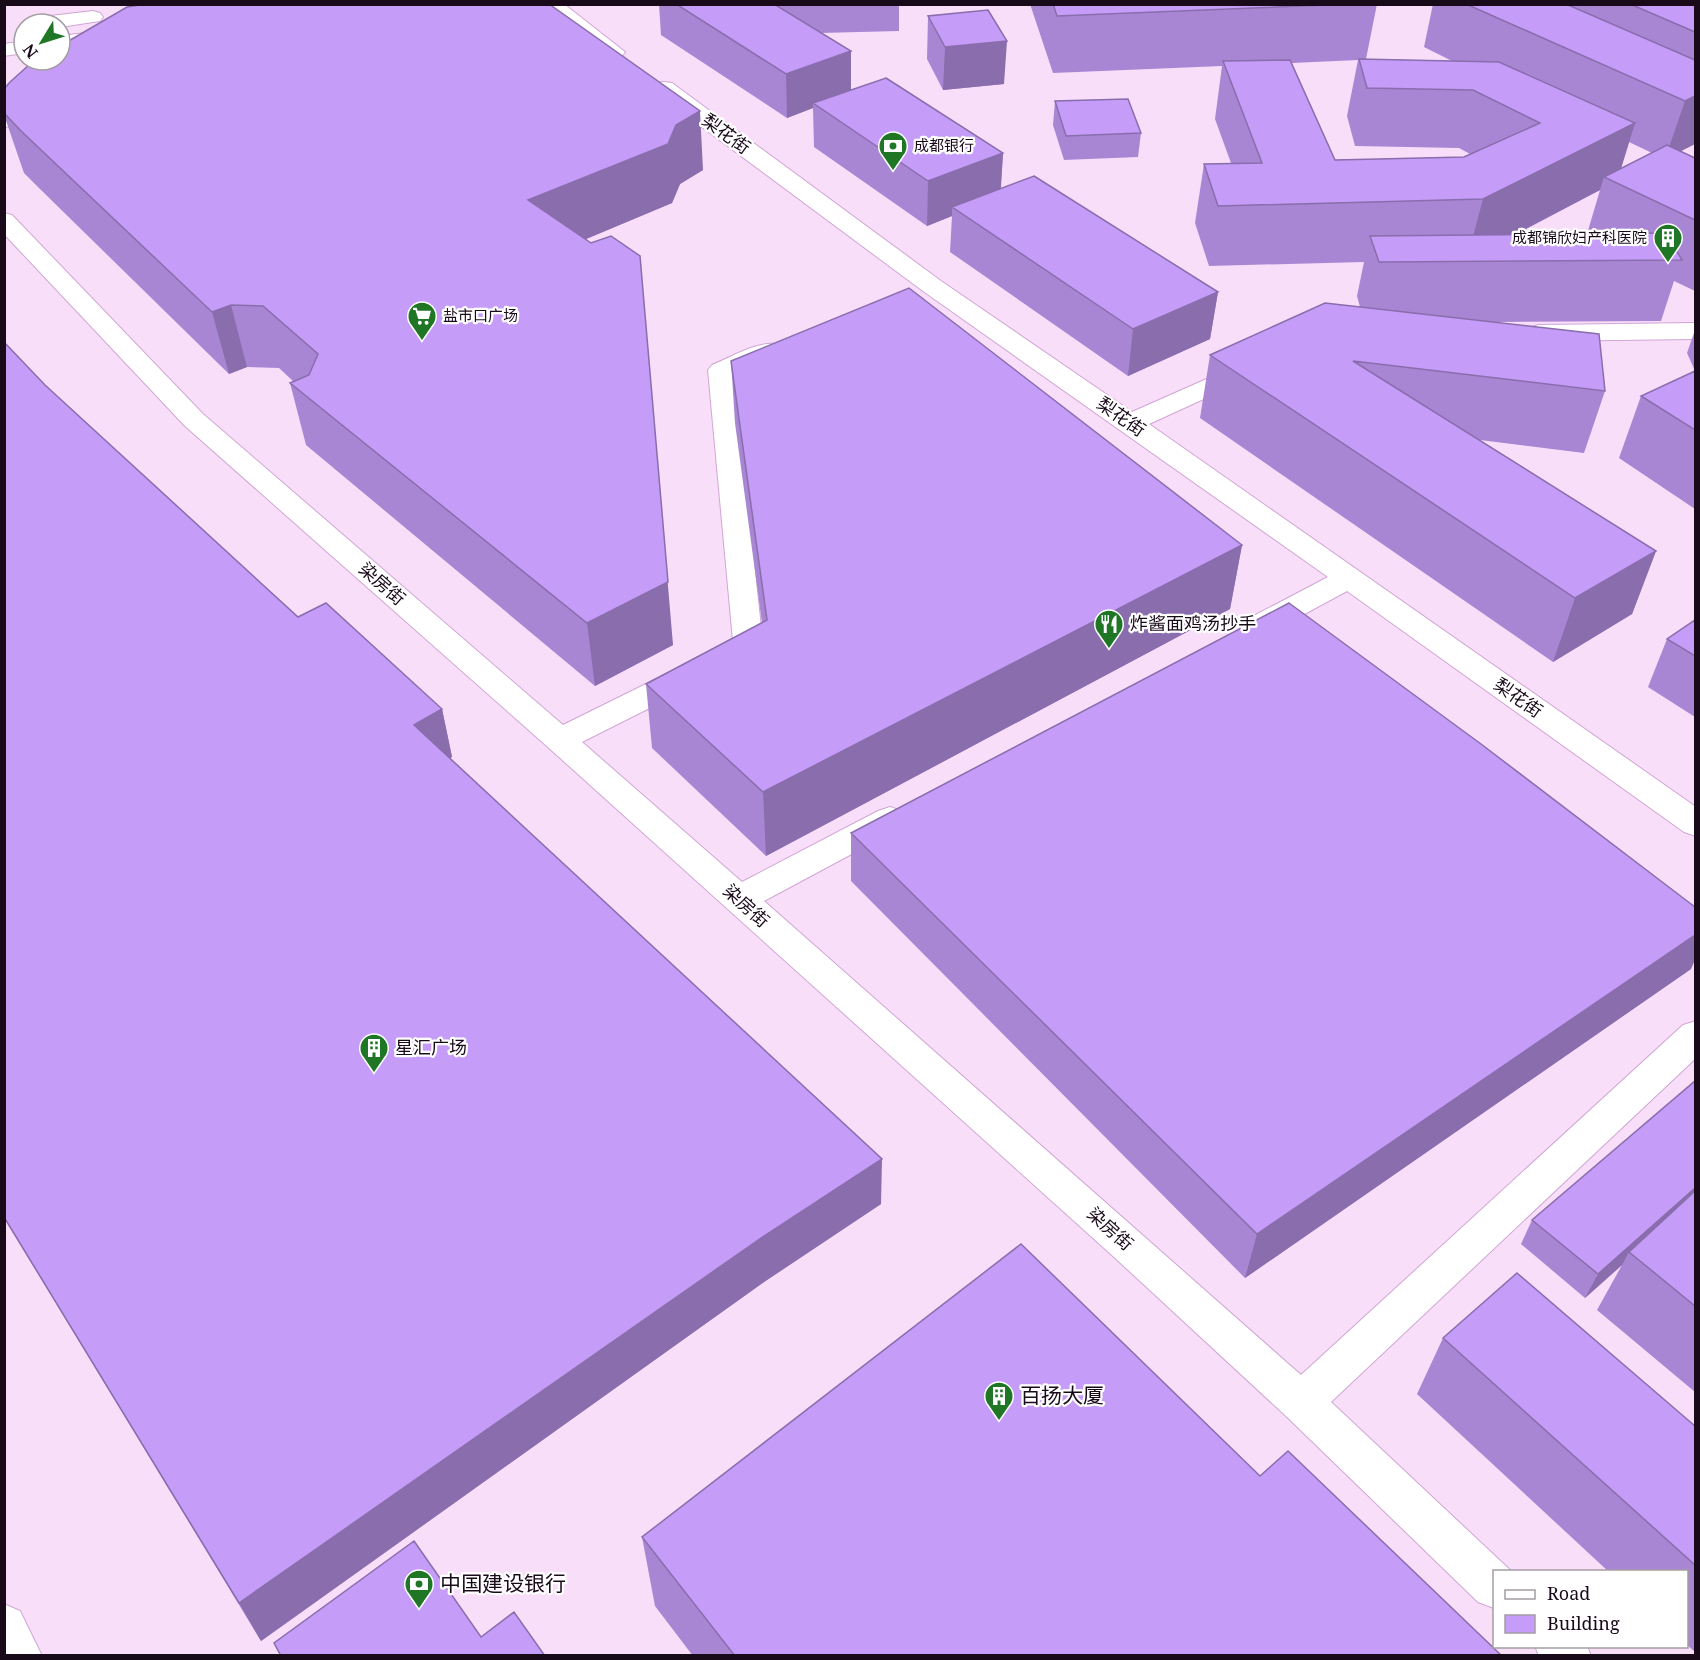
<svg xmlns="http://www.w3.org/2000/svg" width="1700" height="1660" font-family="'Noto Serif','Noto Sans SC',serif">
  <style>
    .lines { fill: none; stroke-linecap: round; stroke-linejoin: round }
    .minor-casing { stroke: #d0a6d4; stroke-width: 2 }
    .major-casing { stroke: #d0a6d4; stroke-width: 2 }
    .minor { fill: #fff; fill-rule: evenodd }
    .major { fill: #fff; fill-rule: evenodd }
    .wall { fill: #a986d4; fill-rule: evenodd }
    .shaded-wall { fill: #8a6dad }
    .building { fill: #c59cf7; stroke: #8a6dad; stroke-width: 1.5 }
    .labels { text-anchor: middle; stroke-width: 4.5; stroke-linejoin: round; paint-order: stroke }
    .far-poi-label { font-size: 15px; fill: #190a1a; stroke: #fff; text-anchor: start }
    .street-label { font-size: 18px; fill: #190a1a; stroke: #fff }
    .poi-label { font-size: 18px; fill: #190a1a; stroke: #fff; text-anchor: start }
    .near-poi-label { font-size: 21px; fill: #190a1a; stroke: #fff; text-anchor: start }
  </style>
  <rect width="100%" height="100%" fill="#f9defa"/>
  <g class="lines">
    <g class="minor-casing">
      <path id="minor" d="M 540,4 L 564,4 L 625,52 L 622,56 L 615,58 L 608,56 Z
        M 36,60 L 56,60 L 12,126 L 4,127 L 4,105 Z
        M 664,82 L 672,83 L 941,281 L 1132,412 L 1236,366 L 1245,363 L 1254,366 L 1258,371 L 1254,376 L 1149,424 L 1696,807 L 1696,836 L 1684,832 L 1347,591 L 1266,635 L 1255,638 L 1244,635 L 1240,628 L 1244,621 L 1328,577 L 923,291 L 656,93 L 653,88 L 656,83 Z
        M 4,213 L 12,215 L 203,414 L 563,725 L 733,641 L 708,370 L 712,365 C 732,357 760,339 781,345 L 785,350 L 781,355 L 734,374 L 763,646 L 759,653 L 582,742 L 742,882 L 878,811 L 890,807 L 902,811 L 906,819 L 902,827 L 764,901 L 1301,1375 L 1683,1025 L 1696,1021 L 1696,1058 L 1331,1402 L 1510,1570 L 1494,1572 L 1494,1608 L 1478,1602 L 1286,1416 L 1114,1257 L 549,748 L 185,426 L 4,234 Z
        M 1696,323 L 1696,339 L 1538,341 L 1529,338 L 1525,333 L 1529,328 L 1538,325 Z
        M 1535,1646 L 1587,1646 L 1591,1656 L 1539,1656 Z"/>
    </g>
    <g class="major-casing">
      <path id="major" d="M 93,11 L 100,13 L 103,17 L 100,21 L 60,27 L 60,24 L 23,24 L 26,20 L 33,18 Z
        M 112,30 L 119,32 L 122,36 L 119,40 L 60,48 L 60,36 Z
        M 24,41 L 24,53 L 4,56 L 4,44 Z
        M 4,1604 L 20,1611 L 42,1656 L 4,1656 Z"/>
    </g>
    <use href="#minor" class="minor"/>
    <use href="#major" class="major"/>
  </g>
  <path class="wall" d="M 659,4 L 899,4 L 899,31 L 820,33 L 851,90 L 1003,153 L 1001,188 L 1218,292 L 1210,339 L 1128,376 L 950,252 L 952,216 L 927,226 L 814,147 L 813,108 L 787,118 L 661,35 Z
    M 1030,4 L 1377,4 L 1366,59 L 1452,61 L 1424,47 L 1433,4 L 1695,4 L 1695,144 L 1681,151 L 1695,158 L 1695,291 L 1674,281 L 1661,321 L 1495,322 L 1605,391 L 1584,453 L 1480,440 L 1656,551 L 1632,614 L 1553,662 L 1200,418 L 1210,355 L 1360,307 L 1357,296 L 1364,262 L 1209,266 L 1195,223 L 1204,164 L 1231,163 L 1215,119 L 1222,66 L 1053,73 ZM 1358,60 L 1347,116 L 1355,146 L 1459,148 L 1470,154 L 1464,157 L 1335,160 L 1292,63 ZM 1629,142 L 1652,153 L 1620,169 ZM 1600,190 L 1587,234 L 1515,235 Z
    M 928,16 L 1004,84 L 943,90 L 927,59 Z
    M 4,89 L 703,170 L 680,184 L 672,203 L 586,239 L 673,645 L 595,686 L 306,445 L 290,383 L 294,382 L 279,368 L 247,367 L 229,374 L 40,189 L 24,173 L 4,115 Z
    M 1055,101 L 1141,133 L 1138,157 L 1064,160 L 1053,125 Z
    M 1695,330 L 1695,509 L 1619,458 L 1641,396 L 1695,371 L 1687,353 Z
    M 4,342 L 45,385 L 298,617 L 442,709 L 452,757 L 450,758 L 881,1204 L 764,1282 L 261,1641 L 4,1218 Z
    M 731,361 L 1242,545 L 1230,609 L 766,856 L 652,748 L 646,684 L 762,623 L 735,423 Z
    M 1695,620 L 1695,717 L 1648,687 L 1667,639 Z
    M 851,833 L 1691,969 L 1245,1278 L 851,881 Z
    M 1695,1081 L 1695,1392 L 1597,1310 L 1622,1265 L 1585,1298 L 1521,1244 L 1532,1220 Z
    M 1443,1338 L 1695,1426 L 1695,1652 L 1686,1644 L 1686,1572 L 1609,1572 L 1417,1394 Z
    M 1260,1476 L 1502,1656 L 693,1656 L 655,1606 L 642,1537 Z"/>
  <path class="shaded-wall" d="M 1007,41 L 1004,84 L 943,90 L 945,47 Z
    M 851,51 L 851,95 L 813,103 L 813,108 L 787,118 L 786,74 Z
    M 1695,96 L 1695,144 L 1665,159 L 1685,101 Z
    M 700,111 L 703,170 L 680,184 L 672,203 L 536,260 L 528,200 L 676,125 Z
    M 1635,123 L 1617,182 L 1604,177 L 1600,190 L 1467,259 L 1483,199 Z
    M 1003,153 L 1000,197 L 952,207 L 952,216 L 927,226 L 928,181 Z
    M 640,256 L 673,645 L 595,686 L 587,623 Z
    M 1218,292 L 1210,339 L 1128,376 L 1133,329 Z
    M 231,305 L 247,367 L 229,374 L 212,312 Z
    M 1242,545 L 1230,609 L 766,856 L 763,792 Z
    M 1656,551 L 1632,614 L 1553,662 L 1575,598 Z
    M 442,709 L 452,757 L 424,773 L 414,725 Z
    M 1695,935 L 1695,960 L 1691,969 L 1245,1278 L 1257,1234 Z
    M 882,1159 L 881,1204 L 764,1282 L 261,1641 L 239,1603 L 761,1238 Z
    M 1695,1188 L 1695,1200 L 1629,1252 L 1622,1265 L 1585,1298 L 1598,1274 Z"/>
  <path class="building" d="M 146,4 L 549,4 L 700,111 L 676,125 L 668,144 L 528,200 L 591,243 L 611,236 L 640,256 L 668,582 L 587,623 L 290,383 L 309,375 L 318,354 L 263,306 L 231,305 L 212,312 L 20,130 L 5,114 L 4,89 L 10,82 L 30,64 L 37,60 L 60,60 L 60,46 L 127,7 Z
    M 676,4 L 774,4 L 851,51 L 786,74 Z
    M 1053,4 L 1353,4 L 1057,16 Z
    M 1466,4 L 1566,4 L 1695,60 L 1695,96 L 1685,101 Z
    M 1630,4 L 1695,4 L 1695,32 Z
    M 988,10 L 1007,41 L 945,47 L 928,16 Z
    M 1359,59 L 1499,62 L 1635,123 L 1483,199 L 1218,206 L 1204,164 L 1262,163 L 1223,61 L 1290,60 L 1335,160 L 1464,157 L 1540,123 L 1473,90 L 1367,88 Z
    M 886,78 L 1003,153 L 928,181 L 813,103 Z
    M 1128,99 L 1141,133 L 1066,136 L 1055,101 Z
    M 1667,145 L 1695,158 L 1695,220 L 1604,177 Z
    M 1034,176 L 1218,292 L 1133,329 L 952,207 Z
    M 1666,233 L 1682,260 L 1379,262 L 1370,236 Z
    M 909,288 L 1242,545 L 763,792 L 646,684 L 767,620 L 731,361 Z
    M 1325,303 L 1599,334 L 1605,391 L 1353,361 L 1656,551 L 1575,598 L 1210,355 Z
    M 4,342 L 45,385 L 298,617 L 326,603 L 442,709 L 414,725 L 882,1159 L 761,1238 L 239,1603 L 4,1217 Z
    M 1695,371 L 1695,430 L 1641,396 Z
    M 1289,603 L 1481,744 L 1695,907 L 1695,935 L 1257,1234 L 851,833 Z
    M 1695,620 L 1695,656 L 1667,639 Z
    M 1695,1081 L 1695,1188 L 1598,1274 L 1532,1220 Z
    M 1695,1191 L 1695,1306 L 1629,1252 Z
    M 1021,1244 L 1260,1476 L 1288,1451 L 1502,1656 L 735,1656 L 642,1537 Z
    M 1517,1273 L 1695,1426 L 1695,1565 L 1443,1338 Z
    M 414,1541 L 481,1637 L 514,1612 L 545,1656 L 281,1656 L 274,1643 Z"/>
  <defs>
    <g id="bank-pin" transform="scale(1.5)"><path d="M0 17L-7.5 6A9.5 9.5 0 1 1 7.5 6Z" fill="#1f7725" stroke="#fff"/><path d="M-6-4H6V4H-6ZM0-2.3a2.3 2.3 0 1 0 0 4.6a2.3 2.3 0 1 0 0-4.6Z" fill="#fff"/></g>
    <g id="building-pin" transform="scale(1.5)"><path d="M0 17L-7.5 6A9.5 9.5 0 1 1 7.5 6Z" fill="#1f7725" stroke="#fff"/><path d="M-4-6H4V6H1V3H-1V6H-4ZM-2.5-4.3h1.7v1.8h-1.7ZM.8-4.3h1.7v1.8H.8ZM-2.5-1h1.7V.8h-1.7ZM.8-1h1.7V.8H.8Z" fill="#fff"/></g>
    <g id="supermarket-pin" transform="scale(1.5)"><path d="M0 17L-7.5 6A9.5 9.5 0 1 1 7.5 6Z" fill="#1f7725" stroke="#fff"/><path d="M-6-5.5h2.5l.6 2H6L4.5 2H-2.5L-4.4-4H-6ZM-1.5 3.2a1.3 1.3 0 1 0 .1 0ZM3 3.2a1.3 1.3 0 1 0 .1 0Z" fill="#fff"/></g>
    <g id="restaurant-pin" transform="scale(1.5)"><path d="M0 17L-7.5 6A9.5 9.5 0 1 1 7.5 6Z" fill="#1f7725" stroke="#fff"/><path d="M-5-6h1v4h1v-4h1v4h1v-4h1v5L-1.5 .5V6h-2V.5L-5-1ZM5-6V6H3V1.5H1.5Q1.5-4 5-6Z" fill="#fff"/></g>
  </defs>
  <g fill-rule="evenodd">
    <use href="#bank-pin" x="893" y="146"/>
    <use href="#building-pin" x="1668" y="238"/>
    <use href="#supermarket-pin" x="422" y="316"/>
    <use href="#restaurant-pin" x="1109" y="624"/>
    <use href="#building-pin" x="374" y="1048"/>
    <use href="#building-pin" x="999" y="1396"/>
    <use href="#bank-pin" x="419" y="1584"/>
  </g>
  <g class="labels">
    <g class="far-poi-label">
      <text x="914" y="151">成都银行</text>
      <text x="1647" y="243" text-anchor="end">成都锦欣妇产科医院</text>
      <text x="443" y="321">盐市口广场</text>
    </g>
    <g class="street-label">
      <text transform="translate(726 134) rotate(36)" y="6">梨花街</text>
      <text transform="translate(1121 417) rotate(35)" y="6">梨花街</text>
      <text transform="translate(382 584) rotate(41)" y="6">染房街</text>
      <text transform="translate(1518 698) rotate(35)" y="6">梨花街</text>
      <text transform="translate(746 906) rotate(42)" y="6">染房街</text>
      <text transform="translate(1110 1229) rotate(42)" y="6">染房街</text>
    </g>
    <g class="poi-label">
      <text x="1130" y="630">炸酱面鸡汤抄手</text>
      <text x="395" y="1054">星汇广场</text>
    </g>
    <g class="near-poi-label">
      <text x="1020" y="1403">百扬大厦</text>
      <text x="440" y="1591">中国建设银行</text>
    </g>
  </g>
  <rect width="1700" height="1660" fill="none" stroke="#190a1a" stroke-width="12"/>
  <rect x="1493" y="1570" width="195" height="78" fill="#ffffff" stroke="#a39da3" stroke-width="1.5"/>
  <rect x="1505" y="1590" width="30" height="9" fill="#ffffff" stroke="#a39da3" stroke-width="1.5"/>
  <text x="1547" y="1600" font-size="18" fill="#190a1a">Road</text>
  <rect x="1505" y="1615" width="30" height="18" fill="#c59cf7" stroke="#a39da3" stroke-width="1.5"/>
  <text x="1547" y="1630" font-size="18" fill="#190a1a">Building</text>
  <g transform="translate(42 42) rotate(232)"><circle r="28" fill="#ffffff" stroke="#a39da3" stroke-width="1.5"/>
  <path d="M0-4.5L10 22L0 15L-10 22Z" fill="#1f7725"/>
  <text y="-9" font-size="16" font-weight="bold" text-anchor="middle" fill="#190a1a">N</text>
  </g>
</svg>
